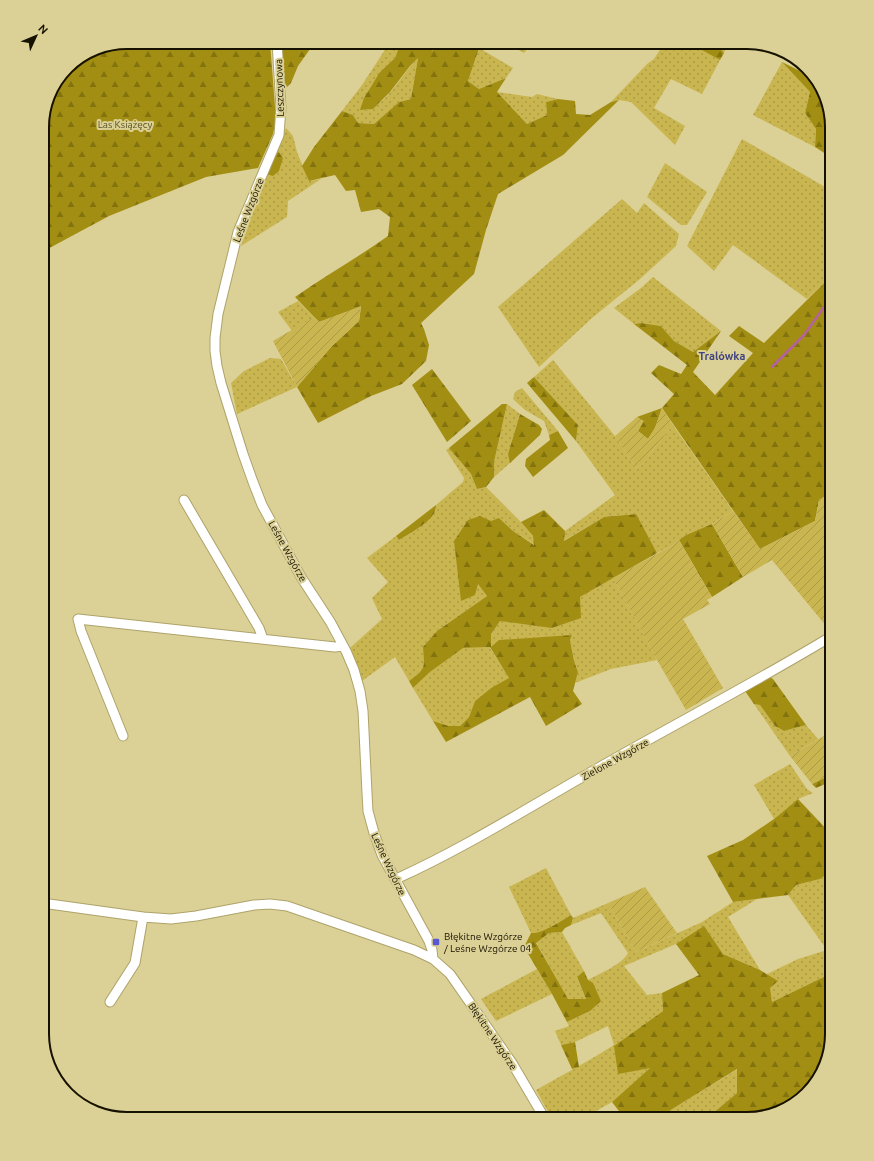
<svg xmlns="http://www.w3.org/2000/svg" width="874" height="1161" font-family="Ubuntu,sans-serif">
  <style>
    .grass { fill: url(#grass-dots) }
    .forest { fill: url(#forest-firs) }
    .garden { fill: url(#garden-furrows) }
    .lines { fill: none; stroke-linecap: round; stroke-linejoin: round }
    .stream { stroke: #b5629d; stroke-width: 2.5 }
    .minor-casing { stroke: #aea36a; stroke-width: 11 }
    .minor { stroke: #fff; stroke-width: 9 }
    .poi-dot { fill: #5b59d1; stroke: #dbd095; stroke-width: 1.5 }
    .labels { text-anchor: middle; stroke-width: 4; stroke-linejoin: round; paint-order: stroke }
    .street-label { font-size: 10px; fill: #171200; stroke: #dbd095 }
    .park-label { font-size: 10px; fill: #585024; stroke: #dbd095 }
    .poi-label { font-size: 10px; fill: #171200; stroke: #dbd095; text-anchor: start }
    .neighbourhood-label { font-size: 11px; font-weight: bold; fill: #424481; stroke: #dbd095 }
    .rim { fill: none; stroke: #171200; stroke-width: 2 }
  </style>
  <defs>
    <pattern id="grass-dots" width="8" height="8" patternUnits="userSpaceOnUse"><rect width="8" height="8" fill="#c9b650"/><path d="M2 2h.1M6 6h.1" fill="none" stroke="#ac9b44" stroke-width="1.8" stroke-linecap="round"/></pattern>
    <pattern id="forest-firs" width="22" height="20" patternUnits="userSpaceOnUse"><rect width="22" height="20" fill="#a28e12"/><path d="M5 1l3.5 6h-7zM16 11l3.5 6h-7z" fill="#83730e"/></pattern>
    <pattern id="garden-furrows" width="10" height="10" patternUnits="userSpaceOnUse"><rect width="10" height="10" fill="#c9b650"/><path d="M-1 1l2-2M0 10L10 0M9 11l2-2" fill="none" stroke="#ac9b44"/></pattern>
  </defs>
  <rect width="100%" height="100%" fill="#dbd095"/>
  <path class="grass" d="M 390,42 L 401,42 L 395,58 L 380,72 L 365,110 C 387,106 402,73 418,58 L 411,99 L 399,102 L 374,124 L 358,123 L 353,115 L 342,111 L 362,85 Z
    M 504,42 L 533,42 L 524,53 Z
    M 665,42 L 687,42 L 720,60 L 702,94 L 671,79 L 654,108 L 685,126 L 675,145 L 631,102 L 619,100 L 611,102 L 647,64 L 654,59 Z
    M 714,42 L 729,42 L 724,53 Z
    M 479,48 L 513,68 L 506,78 L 479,89 L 468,81 Z
    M 782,62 L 810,92 L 805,113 L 816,129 L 815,147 L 753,115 Z
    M 497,92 L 532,97 L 537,94 L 558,99 L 546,102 L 547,115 L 527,124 Z
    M 286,128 L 293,136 L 297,152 L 309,181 L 321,179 L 288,201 L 287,217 L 241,246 L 266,174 L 283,158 L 278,151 Z
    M 742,139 L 832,191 L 832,221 L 825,226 L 832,233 L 832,275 L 807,299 L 733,245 L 714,271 L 687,246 Z
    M 665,163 L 707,192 L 687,225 L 681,225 L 647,197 Z
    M 622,199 L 637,213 L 644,203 L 679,234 L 676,246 L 640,279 L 592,318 L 539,367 L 498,307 Z
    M 653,277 L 721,331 L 693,352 L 674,341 L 661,326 L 641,323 L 634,324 L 614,308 L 641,288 Z
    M 298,301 L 314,317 L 292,331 L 278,312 Z
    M 270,358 L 281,359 L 297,387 L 237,414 L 231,383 L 244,371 Z
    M 553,360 L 615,436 L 636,468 L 641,465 L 673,425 L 733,511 L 710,525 L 686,535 L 671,546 L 657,553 L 635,514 L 604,517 L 563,541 L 565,531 L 615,495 L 576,441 L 578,425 L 534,377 Z
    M 522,388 L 558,431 L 549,435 L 544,421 L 525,410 L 513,399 L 515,392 Z
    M 507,404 L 520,414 L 508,454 L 511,462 L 494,477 L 494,462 Z
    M 449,448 L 471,474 L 477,489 L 486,487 L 521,522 L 533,536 L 535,545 L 513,531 L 499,518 L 478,584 L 487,596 L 437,631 L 423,647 C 424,668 427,668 409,681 L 395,657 L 362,681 L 350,648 L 382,619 L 372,598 L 388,582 L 367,558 L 396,536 L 399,540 L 436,510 L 436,505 L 463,482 L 464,478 L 446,450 Z
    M 613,578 L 657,660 L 611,669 L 575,683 L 578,672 L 574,661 L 570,640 L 572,635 L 490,648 L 510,679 L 491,688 L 475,701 L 469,717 L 460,726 L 449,726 L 433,721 L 413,688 L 430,672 L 462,648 L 490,647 L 491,634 L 499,621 L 580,597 Z
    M 754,704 L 760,705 L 775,726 L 784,731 L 806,725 L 818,739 L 790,756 Z
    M 832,730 L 832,750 L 822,737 Z
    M 790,764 L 807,789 L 813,793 L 798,799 L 774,819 L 754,785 Z
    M 546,868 L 571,915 C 561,921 542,934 531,933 L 509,887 Z
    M 832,871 L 832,973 L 772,1002 L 767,974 L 798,959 L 827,950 L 788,895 L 796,885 L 820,879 Z
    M 757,899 L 728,917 L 760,970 L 723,954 L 704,927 L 676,944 L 624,966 L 647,995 L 662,993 L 663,1011 L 614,1046 L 651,1067 L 612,1102 L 582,1119 L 552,1119 L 536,1090 C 562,1075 589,1061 614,1045 L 608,1026 L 575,1042 L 561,1045 L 555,1031 L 569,1026 L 567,1022 L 590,1011 L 588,980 C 599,974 623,964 628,953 L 601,913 L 571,925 L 573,918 L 608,903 L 636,952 L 702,922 L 733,902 Z
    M 562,932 L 584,971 L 577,978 L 586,999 L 568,1000 L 536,942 L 549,933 Z
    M 537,969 L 552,994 L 496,1021 L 481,999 Z
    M 738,1069 L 737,1093 L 706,1119 L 669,1119 L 665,1113 Z"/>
  <path class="forest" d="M 127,42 L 270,42 L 276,120 L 273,134 L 258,168 L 206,177 L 109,216 L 42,252 L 42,121 L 51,89 L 71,63 L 94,48 Z
    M 280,42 L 315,42 L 298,66 L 291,83 L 286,88 L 280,55 Z
    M 401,42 L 431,42 L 432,51 L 440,42 L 467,42 L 479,48 L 468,81 L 479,89 L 506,78 L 497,92 L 527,124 L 547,115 L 546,102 L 558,99 L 575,101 L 576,114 L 590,115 L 611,102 L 619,100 L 563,155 L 498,194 L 486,230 L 474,274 L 421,323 L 424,329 L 429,345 L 426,361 L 402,384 L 371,396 L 318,423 L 297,387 L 331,347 L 359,321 L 361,307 L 319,322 L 295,297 C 325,276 357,258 388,236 L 390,217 L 379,209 L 361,212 L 355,190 L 346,191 L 335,175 L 309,181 L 302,166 L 314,147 L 342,111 L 353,115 L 358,123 L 374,124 L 399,102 L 411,99 L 418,58 L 410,66 L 390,92 L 373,109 L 360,110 L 364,98 L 380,72 L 395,58 Z
    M 687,42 L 714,42 L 724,53 L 720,60 Z
    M 782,62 L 818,80 L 832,127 L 832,158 L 815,147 L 816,129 L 805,113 L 810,92 Z
    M 278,151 L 283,158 L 279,171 L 273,176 L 266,174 Z
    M 832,275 L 832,492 L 819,500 L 815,521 L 760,549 L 662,408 L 655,428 L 648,439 L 638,431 L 643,421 L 637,417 L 662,408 L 674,394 L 651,373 L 659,365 L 681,374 L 687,365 L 634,324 L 641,323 L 661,326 L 674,341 L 693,352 L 721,331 L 693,372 L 715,395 L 753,353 L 729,336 L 739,326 L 764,343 Z
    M 432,369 L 471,421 L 447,442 L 412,385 Z
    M 534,377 L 578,425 L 576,441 L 527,383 Z
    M 502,404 L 507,404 L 494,462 L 494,477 L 486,487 L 477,489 L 471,474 L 449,448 Z
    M 520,414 L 539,425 L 542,429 L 540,435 L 510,463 L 508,454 Z
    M 558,431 L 568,448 L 533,477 L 525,466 L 526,459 L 550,440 L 549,435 Z
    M 436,505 C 437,520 411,532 399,540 L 396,536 Z
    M 544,510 L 565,531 L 564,541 L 604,517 L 636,514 L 657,553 L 580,597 L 581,618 L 552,628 L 500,621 L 491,634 L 491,647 L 499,640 L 572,635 L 570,640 L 574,661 L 578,672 L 573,691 L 582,704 L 546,726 L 530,697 L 446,742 L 433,721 L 449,726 L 460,726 L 469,717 L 475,701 L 491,688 L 509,678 L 490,647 L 463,648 L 430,672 L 413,688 L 409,681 C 427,668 424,668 423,647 L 437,631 L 487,596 L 478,584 L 475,595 L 461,601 L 454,541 L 468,520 L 480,516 L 491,521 L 499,518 L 513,531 L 534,545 L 533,536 L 521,522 Z
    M 712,524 L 743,577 L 712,597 L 679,540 L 686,535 Z
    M 770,677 L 773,679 L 806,725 L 784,731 L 775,726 L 760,705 L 754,704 L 745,691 Z
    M 832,774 L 832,781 L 816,788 L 812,784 Z
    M 798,799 L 832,835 L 832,871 L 820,879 L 796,885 L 788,895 L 733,902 L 707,856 L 743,840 L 774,819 Z
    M 571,915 L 573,918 L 571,925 L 565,928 L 562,932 L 549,933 L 536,943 L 568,999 L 586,999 L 577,977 L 584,971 L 588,980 L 593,983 L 601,1001 L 590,1011 L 567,1022 L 552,994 L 524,947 L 531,933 C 542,934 561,921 571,915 Z
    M 704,926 L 723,954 L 760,970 L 778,981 L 770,988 L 772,1002 L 832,973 L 832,1035 L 821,1077 L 794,1105 L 748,1119 L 706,1119 L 737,1093 L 737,1069 L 656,1119 L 625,1119 L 612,1102 L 650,1068 L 618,1074 L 614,1046 L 663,1011 L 662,993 L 699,975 L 676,944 Z
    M 575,1042 L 579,1067 L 572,1069 L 561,1045 Z"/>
  <path class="garden" d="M 361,306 L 359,321 L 331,347 L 297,387 L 273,341 L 314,317 L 319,322 Z
    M 662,408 L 673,425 L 641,465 L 636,468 L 615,436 L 637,417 L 644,421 L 638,431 L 648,439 L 655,428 Z
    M 832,492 L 832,632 L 831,632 L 772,560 L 743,577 L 712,524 L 733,511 L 760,549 L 815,521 L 819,500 Z
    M 679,540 L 712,597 L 707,600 L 710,604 L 683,619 L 723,688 L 686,710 L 657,660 L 613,578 L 671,546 Z
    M 822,737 L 832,750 L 832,774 L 812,784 L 790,756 Z
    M 645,887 L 677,933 L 636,952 L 608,903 Z"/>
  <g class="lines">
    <path class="stream" d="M 772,367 L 804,335 L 832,296"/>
    <g class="minor-casing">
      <path id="minor" d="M 277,42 L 281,107 L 279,135 L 238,232 L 218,314 L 215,338 L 215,351 L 217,366 L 221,383 L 243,454 L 253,482 L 262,505 L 301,577 L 331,623 L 346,651 L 354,670 L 360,691 L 363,711 L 367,793 L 368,811 L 374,833 L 382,855 L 429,941 L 432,950 L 433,959
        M 184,500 L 259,628 L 263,639
        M 123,736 L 81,631 L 78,619 L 335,647 L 343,646
        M 396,879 C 467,847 532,805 600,767 C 677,723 756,682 832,636
        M 42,903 L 143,917 L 171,919 L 196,916 L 254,905 L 270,904 L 287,906 L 414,950 L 433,959 L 450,974 L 512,1063 L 545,1119
        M 110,1002 L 135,963 L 143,917"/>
    </g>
    <use href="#minor" class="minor"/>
  </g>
  <rect class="poi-dot" x="432" y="938" width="8" height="8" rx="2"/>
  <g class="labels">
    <g class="street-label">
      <text transform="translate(279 88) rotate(-92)" y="4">Leszczynowa</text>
      <text transform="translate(248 210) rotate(-69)" y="4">Leśne Wzgórze</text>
      <text transform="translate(288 551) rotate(61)" y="4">Leśne Wzgórze</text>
      <text transform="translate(615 759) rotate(-29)" y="4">Zielone Wzgórze</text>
      <text transform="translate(389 864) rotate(65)" y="4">Leśne Wzgórze</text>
      <text transform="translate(493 1036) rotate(56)" y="4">Błękitne Wzgórze</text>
    </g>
    <g class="park-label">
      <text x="125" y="128">Las Książęcy</text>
    </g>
    <g class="poi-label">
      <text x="444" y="940">Błękitne Wzgórze<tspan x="444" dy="12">/ Leśne Wzgórze 04</tspan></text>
    </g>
    <g class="neighbourhood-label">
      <text x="722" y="360">Tralówka</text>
    </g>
  </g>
  <path d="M0 0H874V1161H0ZM127 49H747A78 78 0 0 1 825 127V1034A78 78 0 0 1 747 1112H127A78 78 0 0 1 49 1034V127A78 78 0 0 1 127 49Z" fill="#dbd095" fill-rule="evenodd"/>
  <path class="rim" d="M127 49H747A78 78 0 0 1 825 127V1034A78 78 0 0 1 747 1112H127A78 78 0 0 1 49 1034V127A78 78 0 0 1 127 49Z"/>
  <g transform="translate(36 36) rotate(46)" stroke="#dbd095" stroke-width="3" paint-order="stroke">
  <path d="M0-3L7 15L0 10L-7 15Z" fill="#171200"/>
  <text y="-6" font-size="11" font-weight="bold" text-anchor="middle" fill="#171200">N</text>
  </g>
</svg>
